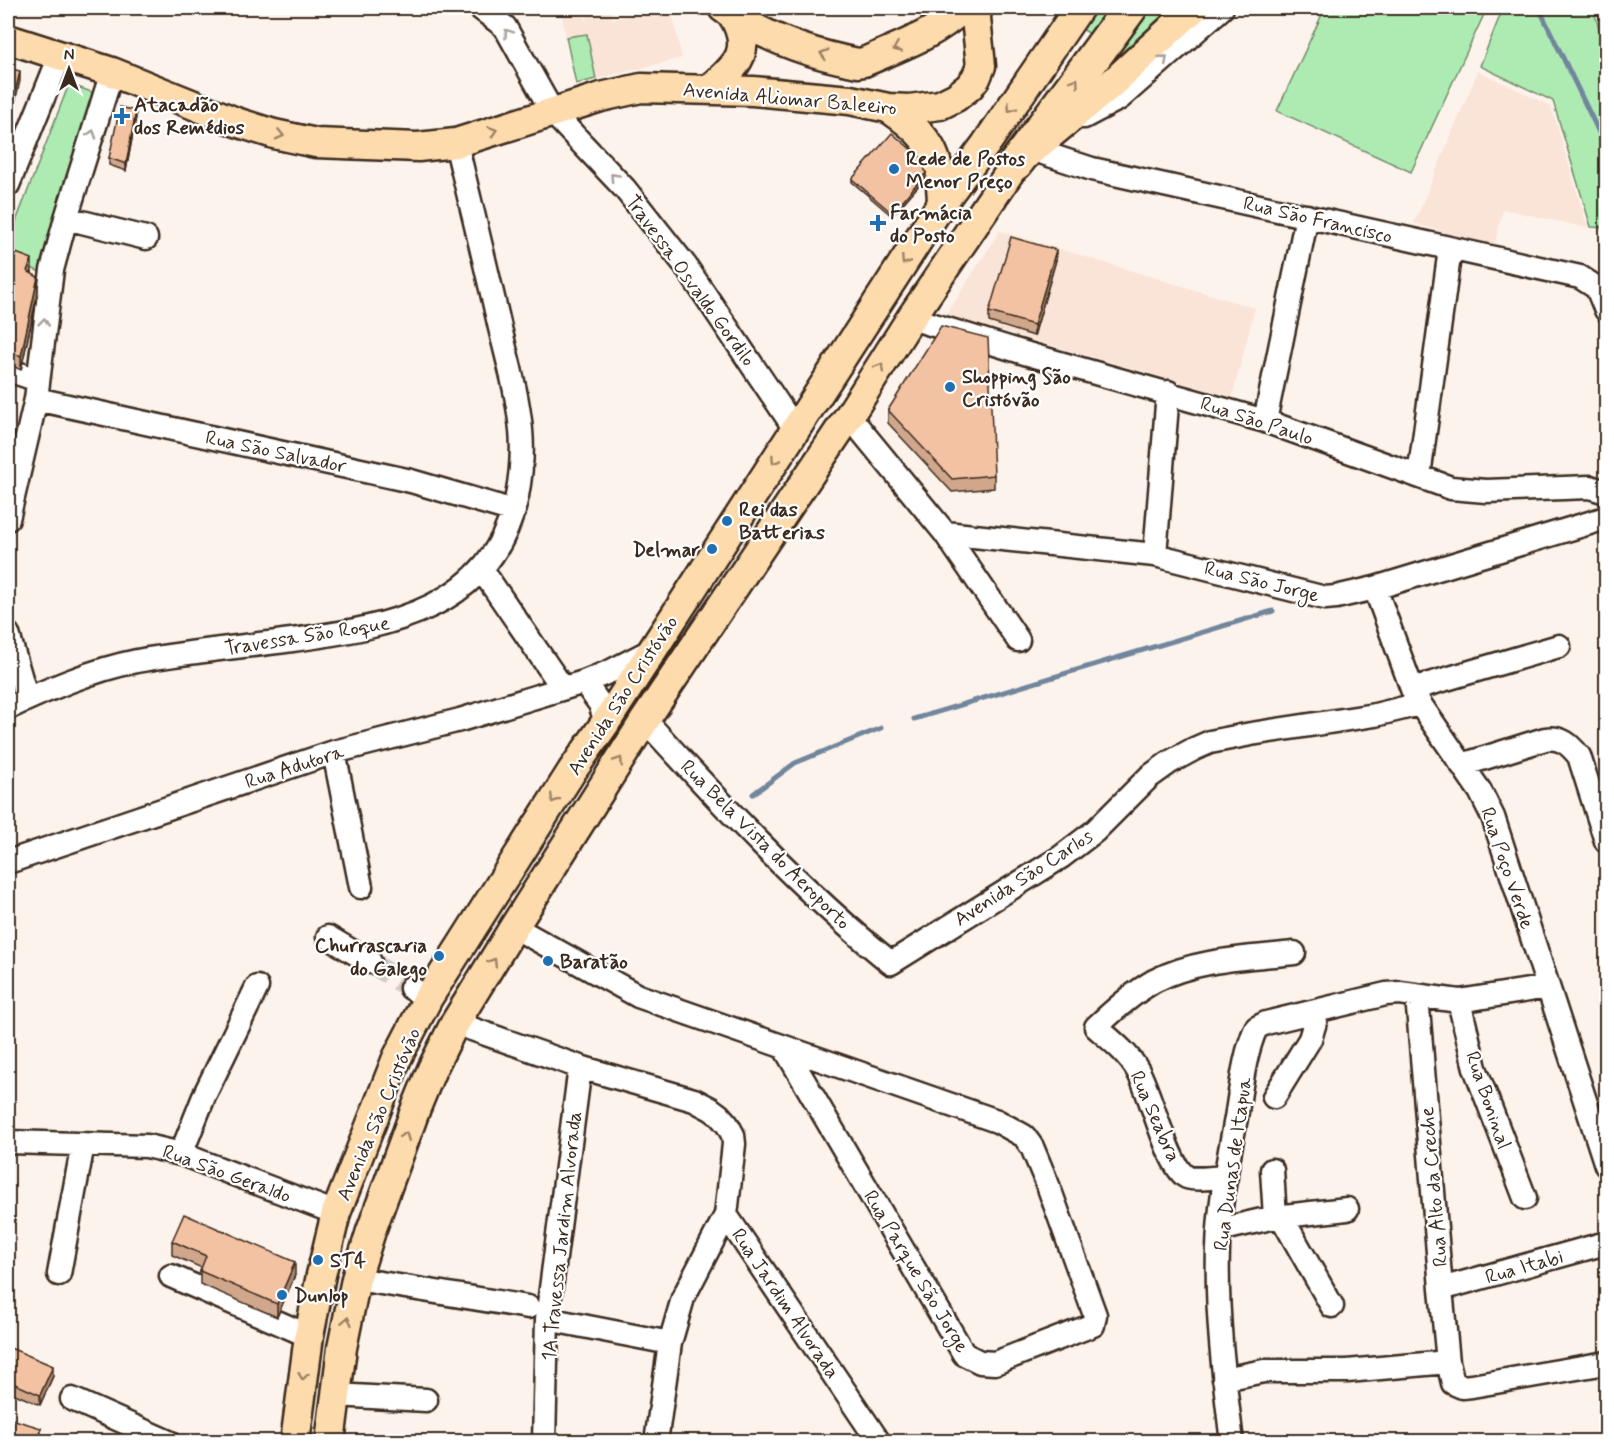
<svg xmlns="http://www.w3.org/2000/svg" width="1614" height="1449" font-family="Mynerve,sans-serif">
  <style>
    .built { fill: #fae4d7 }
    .green { fill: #adebb3; stroke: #748a68; stroke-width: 1.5 }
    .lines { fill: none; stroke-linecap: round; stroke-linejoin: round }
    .stream { stroke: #71869c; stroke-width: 5 }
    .minor-tunnel { stroke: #d6cbc4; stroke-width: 22; stroke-dasharray: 22 11; stroke-linecap: butt }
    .minor-casing { stroke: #3b2a1e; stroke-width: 27 }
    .major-casing { stroke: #3b2a1e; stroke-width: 33 }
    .highway-casing { stroke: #3b2a1e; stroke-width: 38 }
    .minor { stroke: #fff; stroke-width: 22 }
    .major { stroke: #fedbac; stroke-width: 28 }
    .highway { stroke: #fedbac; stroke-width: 33 }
    .wall { fill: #d1a78c; stroke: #3b2a1e; stroke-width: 1.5 }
    .shaded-wall { fill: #aa8872; stroke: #3b2a1e; stroke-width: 1.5 }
    .building { fill: #f3c2a3; stroke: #3b2a1e; stroke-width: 1.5 }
    .oneway { stroke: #a79f9a }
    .oneway2 { stroke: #9c8265 }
    .poi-dot { fill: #1f6fb2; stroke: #fff; stroke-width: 2 }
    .labels { text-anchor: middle; stroke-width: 4.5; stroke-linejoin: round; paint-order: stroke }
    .street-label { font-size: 20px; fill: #3b2a1e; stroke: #fff }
    .poi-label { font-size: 20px; font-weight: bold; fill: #3b2a1e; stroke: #fff; text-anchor: start }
  </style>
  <rect width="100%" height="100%" fill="#fdf3ed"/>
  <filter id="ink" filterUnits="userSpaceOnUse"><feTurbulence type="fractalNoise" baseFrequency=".0167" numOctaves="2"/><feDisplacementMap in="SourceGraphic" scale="12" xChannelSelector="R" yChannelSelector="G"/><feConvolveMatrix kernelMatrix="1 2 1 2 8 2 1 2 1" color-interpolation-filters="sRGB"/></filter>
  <g filter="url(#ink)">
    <path class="built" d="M 560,8 L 582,8 L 585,20 L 587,19 L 584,8 L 610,8 L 613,19 L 633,15 L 631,8 L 660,8 L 661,12 L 672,12 L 682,58 L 576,84 Z
      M 1478,71 L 1551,106 L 1588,228 L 1503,209 L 1494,247 L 1414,223 Z
      M 1000,231 L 1255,308 L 1232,397 L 946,315 Z"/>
    <path class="green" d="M 1097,8 L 1110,8 L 1090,34 L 1082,29 Z
      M 1147,8 L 1173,8 L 1108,67 L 1105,65 Z
      M 1325,8 L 1487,8 L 1411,172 L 1277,111 Z
      M 1503,8 L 1593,8 L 1606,52 L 1606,228 L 1591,227 L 1553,101 L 1480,66 Z
      M 587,34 L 596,79 L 576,84 L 566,37 Z
      M 69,84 L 100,95 L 44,274 L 8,257 L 8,242 Z"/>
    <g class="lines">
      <path class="stream" d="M 1539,8 L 1606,147
        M 914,719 L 1273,611
        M 753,794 L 795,763 L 881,728"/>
      <path class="minor-tunnel" d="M 370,962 L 411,988"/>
      <g class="minor-casing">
        <path id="minor" d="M 480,8 L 505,27 L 553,113 L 625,189 L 685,265 L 795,429
          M 1084,117 L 1120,98 L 1222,8
          M 1031,149 L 1092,169 L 1580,277 L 1597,288 L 1606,310
          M 8,185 L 60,56
          M 66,218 L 146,238
          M 911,318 L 1028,354 L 1265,421 L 1451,488 L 1486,491 L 1590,487 L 1606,492
          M 8,370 L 38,380
          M 36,399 L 411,481 L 514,511
          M 849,416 L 945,533 L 1018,640
          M 1265,421 L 1307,216
          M 1419,476 L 1450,249
          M 8,519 L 36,399 L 52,270 L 66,218 L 112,72
          M 945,533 L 1155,555 L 1325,598 L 1336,597 L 1375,588 L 1606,518
          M 1155,555 L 1168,392
          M 482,570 L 562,687
          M 1375,588 L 1412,689 L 1420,704 L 1480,791 L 1493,817 L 1606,1165
          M 8,634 L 27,699
          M 584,682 L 600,704 L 606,722
          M 1412,689 L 1559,646
          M 8,708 C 49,689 92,670 137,661 C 188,652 240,647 292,640 C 389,627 493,609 517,496 C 521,475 523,451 521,430 C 518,396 508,361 500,328 C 486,266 471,205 456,143
          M 645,720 C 723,806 801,890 891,963 L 1061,857 L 1095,831 L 1149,777 L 1170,762 L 1194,749 L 1210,742 L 1251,734 L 1375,715 L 1420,704
          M 334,752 L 361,887
          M 1462,765 L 1545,739 C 1561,736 1570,745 1579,756 L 1606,841
          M 8,862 L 334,752 L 460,720 L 584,682 L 611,671 L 652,650
          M 514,927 L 638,996 L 997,1121 L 1024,1136 L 1032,1147 L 1049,1188 L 1095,1315 L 1093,1325 L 995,1363 L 980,1362 L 964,1354 L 784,1047
          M 328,937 L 370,962
          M 411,988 L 428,998
          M 1417,996 L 1441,1289 L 1448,1362 L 1453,1383 L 1462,1387 L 1472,1386 L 1606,1363
          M 1459,1001 L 1475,1068 L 1525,1198
          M 455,1023 L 580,1067 L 694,1100 L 711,1109 L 719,1115 L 727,1124 L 733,1135 L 734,1144 L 726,1215 L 879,1442
          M 1274,1097 L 1310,1039 L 1318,1012
          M 8,1142 L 147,1146 L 181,1154 L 336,1213
          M 181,1154 L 205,1094 L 257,987
          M 1272,1170 L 1275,1217
          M 1226,1177 C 1217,1177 1191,1181 1185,1176 C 1167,1163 1151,1094 1138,1071 C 1128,1053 1111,1040 1096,1027 C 1114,1010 1133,993 1154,981 C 1196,959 1248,958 1294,953
          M 1281,1216 L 1332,1306
          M 1219,1230 L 1275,1217 L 1347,1209
          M 59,1274 L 83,1144
          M 171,1276 L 309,1336
          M 356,1279 L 528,1307
          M 1441,1289 L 1606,1243
          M 547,1319 L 670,1343
          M 1224,1379 L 1264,1371 L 1347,1371 L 1448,1362
          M 335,1395 L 426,1400
          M 72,1399 L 169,1442
          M 544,1442 L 547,1319 L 580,1067
          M 656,1442 L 670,1343 L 683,1298 L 726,1215
          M 1232,1442 C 1224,1378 1216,1313 1218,1249 C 1219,1205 1228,1161 1236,1118 C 1241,1088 1244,1055 1256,1028 L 1266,1023 L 1386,994 L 1400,993 L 1459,1001 L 1548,987"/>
      </g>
      <g class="major-casing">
        <path id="major" d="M 723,8 C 762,37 810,54 858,63 L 864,62 C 901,46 934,35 963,8
          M 8,39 L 112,72 L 236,122 L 274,134 L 316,143 L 418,147 L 456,143 L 601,97 L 641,88 L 753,91 L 850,100 L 888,108 L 909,109 L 940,105 L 956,97 L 969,87 L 976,78 L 981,66 L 976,18 L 977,8
          M 710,89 C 738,65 754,50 732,14
          M 888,108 C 929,135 941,154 942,203
          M 295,1442 L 309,1336 L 321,1275 L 336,1213 L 397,1058 L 428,998 L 572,771 L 606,722 L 942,203 L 986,144 L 1079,8
          M 330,1442 L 342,1348 L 356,1279 L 371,1231 L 416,1108 L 432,1069 L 455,1023 L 514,927 L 645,720 L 849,416 L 911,318 L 1016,163 L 1109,86 L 1194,8"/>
      </g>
      <g class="highway-casing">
        <path id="highway" d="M 1016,163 L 1130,8"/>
      </g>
      <use href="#minor" class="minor"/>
      <use href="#major" class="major"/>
      <use href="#highway" class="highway"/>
    </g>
    <path class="wall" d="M 801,8 L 840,8 L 811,14 Z
      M 136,117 L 126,171 L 109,165 L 109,158 Z
      M 926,177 L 892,216 L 852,182 L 852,179 Z
      M 8,250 L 32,272 L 31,273 L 38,291 L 21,370 L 8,364 Z
      M 1056,260 L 1034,336 L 989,322 L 989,312 Z
      M 888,410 L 994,475 L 994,488 L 952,492 L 888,423 Z
      M 172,1241 L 295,1275 L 277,1317 L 200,1284 L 200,1271 L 202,1268 L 172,1255 Z
      M 8,1347 L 53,1376 L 40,1405 L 8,1391 Z"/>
    <path class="shaded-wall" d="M 811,8 L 840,8 L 811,14 Z
      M 20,71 L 20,81 L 8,132 L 8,122 Z
      M 136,111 L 136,117 L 126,171 L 126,164 Z
      M 926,173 L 926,177 L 892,216 L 892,213 Z
      M 1056,250 L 1056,260 L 1034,336 L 1034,325 Z
      M 32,259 L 32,272 L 27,284 L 27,271 Z
      M 38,277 L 38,291 L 21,370 L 21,356 Z
      M 295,1262 L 295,1275 L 277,1317 L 277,1304 Z
      M 53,1366 L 53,1376 L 40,1405 L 40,1395 Z
      M 41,1428 L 41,1438 L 40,1442 L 37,1442 Z"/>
    <path class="building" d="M 8,68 L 20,71 L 8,122 Z
      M 120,107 L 136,111 L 126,164 L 109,158 Z
      M 892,133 L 921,158 L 926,173 L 892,213 L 852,179 Z
      M 1011,237 L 1056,250 L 1034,325 L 989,312 Z
      M 8,250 L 32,259 L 27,271 L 38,277 L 21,356 L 8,351 Z
      M 941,326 L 988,338 L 994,475 L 952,479 L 888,410 Z
      M 184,1214 L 295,1262 L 277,1304 L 200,1271 L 206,1256 L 172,1241 Z
      M 8,1347 L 53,1366 L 40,1395 L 8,1381 Z
      M 8,1418 L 41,1428 L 37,1442 L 8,1442 Z"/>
    <defs><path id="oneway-chevron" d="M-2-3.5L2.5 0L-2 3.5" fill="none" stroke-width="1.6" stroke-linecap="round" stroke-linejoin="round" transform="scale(1.5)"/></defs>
    <g class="oneway">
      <use href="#oneway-chevron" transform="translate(508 33) rotate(-126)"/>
      <use href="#oneway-chevron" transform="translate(1164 59) rotate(-41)"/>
      <use href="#oneway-chevron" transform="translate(92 134) rotate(-72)"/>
      <use href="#oneway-chevron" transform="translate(614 177) rotate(-133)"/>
      <use href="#oneway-chevron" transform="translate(44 322) rotate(-83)"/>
    </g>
    <g class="oneway2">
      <use href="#oneway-chevron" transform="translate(897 48) rotate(157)"/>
      <use href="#oneway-chevron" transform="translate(824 54) rotate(-164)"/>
      <use href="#oneway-chevron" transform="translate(1075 82) rotate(-54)"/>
      <use href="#oneway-chevron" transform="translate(1011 108) rotate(125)"/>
      <use href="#oneway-chevron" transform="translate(493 131) rotate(-17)"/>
      <use href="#oneway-chevron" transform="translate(280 135) rotate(13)"/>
      <use href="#oneway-chevron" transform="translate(905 261) rotate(123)"/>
      <use href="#oneway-chevron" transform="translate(880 367) rotate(-58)"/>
      <use href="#oneway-chevron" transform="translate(775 460) rotate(123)"/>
      <use href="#oneway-chevron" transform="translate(619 761) rotate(-57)"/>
      <use href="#oneway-chevron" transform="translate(554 799) rotate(122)"/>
      <use href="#oneway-chevron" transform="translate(493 962) rotate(-59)"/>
      <use href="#oneway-chevron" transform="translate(405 1136) rotate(-69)"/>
      <use href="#oneway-chevron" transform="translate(347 1321) rotate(-78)"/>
      <use href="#oneway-chevron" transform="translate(303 1376) rotate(98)"/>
    </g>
  </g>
  <g class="poi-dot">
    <path d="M119 107h6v6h6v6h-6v6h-6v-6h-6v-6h6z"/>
    <circle cx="894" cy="169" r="6"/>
    <path d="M875 214h6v6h6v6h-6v6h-6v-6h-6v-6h6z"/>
    <circle cx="950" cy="387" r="6"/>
    <circle cx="727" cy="521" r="6"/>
    <circle cx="712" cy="549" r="6"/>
    <circle cx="439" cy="956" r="6"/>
    <circle cx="548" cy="961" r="6"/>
    <circle cx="318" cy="1260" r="6"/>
    <circle cx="282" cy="1295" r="6"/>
  </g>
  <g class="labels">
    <g class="street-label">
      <text transform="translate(790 98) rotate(5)" y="7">Avenida Aliomar Baleeiro</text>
      <text transform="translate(1318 219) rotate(13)" y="7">Rua São Francisco</text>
      <text transform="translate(691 280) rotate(54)" y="7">Travessa Osvaldo Gordilo</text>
      <text transform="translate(1257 420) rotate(18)" y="7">Rua São Paulo</text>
      <text transform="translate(276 451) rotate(12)" y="7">Rua São Salvador</text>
      <text transform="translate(1262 581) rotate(14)" y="7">Rua São Jorge</text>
      <text transform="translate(307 635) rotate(-9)" y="7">Travessa São Roque</text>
      <text transform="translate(622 695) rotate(-57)" y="7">Avenida São Cristóvão</text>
      <text transform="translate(294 766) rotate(-18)" y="7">Rua Adutora</text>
      <text transform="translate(766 844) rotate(45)" y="7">Rua Bela Vista do Aeroporto</text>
      <text transform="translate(1508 868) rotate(71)" y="7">Rua Poço Verde</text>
      <text transform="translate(1023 877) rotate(-33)" y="7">Avenida São Carlos</text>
      <text transform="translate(1489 1100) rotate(71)" y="7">Rua Boninal</text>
      <text transform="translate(378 1114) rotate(-67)" y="7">Avenida São Cristóvão</text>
      <text transform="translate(1156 1116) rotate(66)" y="7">Rua Seabra</text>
      <text transform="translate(1232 1164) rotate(-82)" y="7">Rua Dunas de Itapua</text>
      <text transform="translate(227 1173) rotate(20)" y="7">Rua São Geraldo</text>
      <text transform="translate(1433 1187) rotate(-95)" y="7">Rua Alto da Creche</text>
      <text transform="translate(561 1236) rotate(-84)" y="7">1A Travessa Jardim Alvorada</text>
      <text transform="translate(1524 1266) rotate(-16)" y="7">Rua Itabi</text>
      <text transform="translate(917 1271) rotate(59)" y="7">Rua Parque São Jorge</text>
      <text transform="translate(786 1303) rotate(56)" y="7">Rua Jardim Alvorada</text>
    </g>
    <g class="poi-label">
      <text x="134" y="111">Atacadão<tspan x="134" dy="23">dos Remédios</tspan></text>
      <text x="906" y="165">Rede de Postos<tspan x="906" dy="23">Menor Preço</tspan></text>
      <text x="890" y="219">Farmácia<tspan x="890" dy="23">do Posto</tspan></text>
      <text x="962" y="383">Shopping São<tspan x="962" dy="23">Cristóvão</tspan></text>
      <text x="739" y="516">Rei das<tspan x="739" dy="23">Batterias</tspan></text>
      <text x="700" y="556" text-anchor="end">Delmar</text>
      <text x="427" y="952" text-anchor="end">Churrascaria<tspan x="427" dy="23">do Galego</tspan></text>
      <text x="560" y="968">Baratão</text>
      <text x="330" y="1267">ST4</text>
      <text x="294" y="1302">Dunlop</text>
    </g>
  </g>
  <rect width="1614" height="1449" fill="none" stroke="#fff" stroke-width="30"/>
  <rect x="15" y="15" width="1584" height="1419" fill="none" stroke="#3b2a1e" stroke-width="2" filter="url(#ink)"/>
  <g transform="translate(69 69)" stroke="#ffffff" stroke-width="4.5" paint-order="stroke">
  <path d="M0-4.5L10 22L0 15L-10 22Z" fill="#3b2a1e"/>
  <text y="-9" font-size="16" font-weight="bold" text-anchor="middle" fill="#3b2a1e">N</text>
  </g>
</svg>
